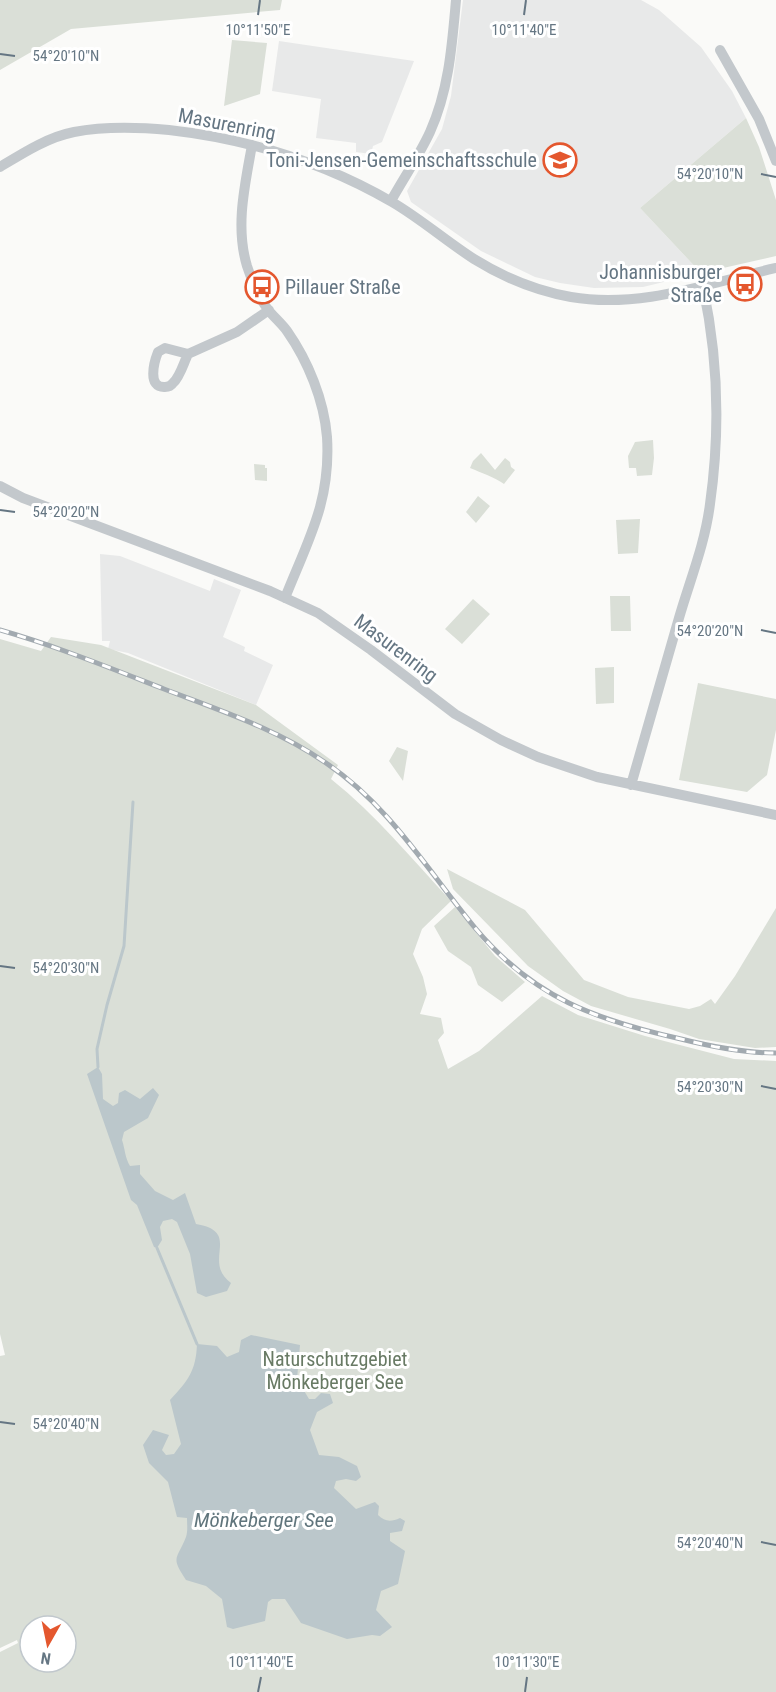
<svg xmlns="http://www.w3.org/2000/svg" width="776" height="1692" font-family="'Roboto Condensed',sans-serif">
  <style>
    .built { fill: #e8e9e9 }
    .green { fill: #dadfd7; fill-rule: evenodd }
    .water { fill: #bbc7cb }
    .lines { fill: none; stroke-linecap: round; stroke-linejoin: round }
    .stream { stroke: #bbc7cb; stroke-width: 3 }
    .minor { stroke: #c3c8cc; stroke-width: 10 }
    .rail-casing { stroke: #a2aab0; stroke-width: 5 }
    .rail { stroke: #fff; stroke-width: 3; stroke-dasharray: 9; stroke-linecap: butt }
    .ticks { fill: none; stroke: #657683; stroke-width: 2 }
    .labels { text-anchor: middle; stroke-width: 6; stroke-linejoin: round; paint-order: stroke }
    .street-label { font-size: 20px; fill: #657683; stroke: #fff }
    .poi-label { font-size: 20px; fill: #657683; stroke: #fff; text-anchor: end }
    .park-label { font-size: 20px; fill: #687a64; stroke: #fff }
    .water-label { font-size: 21px; font-style: italic; fill: #60757c; stroke: #fff }
    .ticks-label { font-size: 15px; text-anchor: middle; fill: #657683; stroke: #fff; stroke-width: 6; stroke-linejoin: round; paint-order: stroke }
  </style>
  <rect width="100%" height="100%" fill="#fafaf8"/>
  <path class="built" d="M 463,0 L 641,0 L 659,10 L 701,47 L 732,91 L 746,118 L 640,208 L 701,273 L 643,287 L 594,288 L 560,283 L 535,277 L 481,251 L 411,202 L 407,191 L 442,129 L 451,96 Z
    M 279,41 L 414,61 L 382,142 L 373,146 L 371,154 L 356,152 L 356,143 L 316,138 L 321,99 L 272,91 Z
    M 100,554 L 120,556 L 210,591 L 214,579 L 241,590 L 223,637 L 245,647 L 244,651 L 273,665 L 256,705 L 128,653 L 108,649 L 110,641 L 102,641 Z"/>
  <path class="green" d="M 0,0 L 282,0 L 280,10 L 71,29 L 0,70 Z
    M 232,40 L 267,43 L 260,94 L 224,106 Z
    M 746,118 L 759,147 L 776,200 L 776,256 L 701,273 L 640,208 Z
    M 653,440 L 654,458 L 652,475 L 637,476 L 636,468 L 629,468 L 628,456 L 635,442 Z
    M 481,453 L 495,470 L 505,458 L 510,462 L 511,467 L 515,470 L 504,484 C 494,477 482,473 470,468 L 473,461 Z
    M 254,464 L 265,465 L 265,468 L 267,468 L 267,481 L 255,480 Z
    M 478,496 L 490,506 L 476,523 L 466,512 Z
    M 640,519 L 638,553 L 618,554 L 616,520 Z
    M 610,596 L 630,596 L 631,631 L 611,631 Z
    M 473,599 L 490,614 L 462,644 L 445,629 Z
    M 51,637 L 101,645 L 256,705 L 338,765 L 331,779 C 376,815 412,859 451,901 L 422,929 L 413,954 L 423,977 L 427,994 L 420,1014 L 441,1018 L 444,1033 L 438,1040 L 448,1069 L 479,1051 L 542,996 L 578,1015 L 645,1036 L 734,1059 L 776,1061 L 776,1692 L 0,1692 L 0,1652 L 18,1643 L 17,1640 L 0,1648 L 0,1356 L 5,1355 L 0,1334 L 0,639 L 41,651 ZM 30,1626 L 66,1626 L 66,1662 L 30,1662 Z
    M 614,667 L 614,703 L 596,704 L 595,668 Z
    M 698,683 L 776,699 L 776,730 L 767,775 L 747,792 L 679,780 Z
    M 397,747 L 408,751 L 403,781 L 389,761 Z
    M 447,869 L 525,910 L 584,980 L 628,997 L 689,1009 L 700,1006 L 711,999 L 715,1004 L 735,976 L 776,908 L 776,1047 L 755,1048 L 699,1039 L 670,1029 L 591,1006 L 563,991 L 528,966 L 453,889 Z
    M 455,907 L 495,956 L 525,982 L 502,1002 L 478,985 L 471,967 L 448,951 L 434,926 Z"/>
  <path class="water" d="M 98,1067 L 102,1074 L 103,1099 L 113,1106 L 118,1103 L 119,1093 L 125,1090 L 140,1099 L 153,1088 L 159,1095 L 148,1118 L 124,1132 L 122,1140 C 125,1149 125,1158 130,1166 L 140,1165 L 140,1174 L 155,1191 L 173,1200 L 185,1193 L 196,1224 C 243,1232 201,1261 231,1283 L 227,1291 L 206,1297 L 197,1293 L 190,1254 L 177,1222 L 172,1219 L 163,1221 L 160,1227 L 162,1240 L 157,1248 L 154,1247 L 137,1205 L 131,1200 L 87,1074 Z
    M 251,1335 L 300,1345 L 297,1379 L 309,1399 L 315,1399 L 321,1393 L 330,1394 L 333,1403 L 317,1412 L 310,1430 L 319,1455 L 339,1457 L 357,1466 L 361,1477 L 356,1481 L 346,1479 L 336,1481 L 334,1488 L 356,1509 L 375,1502 L 379,1506 L 378,1515 C 385,1522 391,1522 400,1518 L 405,1521 L 402,1531 L 390,1533 L 390,1541 L 405,1551 L 398,1584 L 381,1591 L 376,1610 L 392,1627 L 380,1636 L 372,1635 L 347,1639 L 301,1623 L 285,1599 L 272,1599 L 268,1602 L 265,1621 L 233,1629 L 227,1627 L 222,1599 L 206,1586 L 186,1580 C 170,1556 177,1560 186,1537 C 188,1531 187,1524 187,1518 L 177,1517 L 168,1482 L 149,1463 L 143,1445 L 153,1430 L 169,1435 L 162,1450 L 166,1455 L 174,1454 L 181,1444 L 170,1400 C 188,1381 196,1371 197,1344 L 217,1346 L 227,1357 L 239,1352 L 241,1340 Z"/>
  <g class="lines">
    <path class="stream" d="M 98,1067 L 97,1049 L 107,1005 L 124,946 L 133,802
      M 157,1248 L 197,1344"/>
    <path class="minor" d="M 720,50 L 759,119 L 776,161
      M 252,145 C 245,185 235,226 247,266 C 252,281 259,298 269,311 C 275,318 282,324 287,331 C 308,361 324,400 327,437 C 331,502 308,540 285,598
      M 0,167 C 23,153 48,137 74,132 C 105,126 137,127 169,130 C 248,139 323,162 392,202 C 421,219 446,241 474,259 C 503,277 537,291 571,297 C 641,309 708,283 776,268
      M 391,201 C 403,179 419,156 430,132 C 449,90 452,45 456,0
      M 188,354 L 165,348 L 158,352 C 154,362 147,388 165,387 C 168,387 171,386 173,383 C 180,377 184,362 188,354 L 237,332 L 269,310
      M 0,486 L 23,498 L 270,591 L 318,613 L 371,650 L 455,714 L 501,740 L 538,757 L 597,777 L 776,815
      M 631,785 C 647,729 663,674 679,618 C 690,580 705,544 710,504 C 720,433 718,357 703,287"/>
    <g class="rail-casing">
      <path id="rail" d="M 0,630 C 56,646 110,668 164,689 C 219,710 277,729 326,763 C 390,806 428,871 476,929 C 534,998 596,1020 681,1039 C 713,1047 743,1053 776,1053"/>
    </g>
    <use href="#rail" class="rail"/>
  </g>
  <path class="ticks" d="M 258,15 L 260,0M 524,15 L 526,0M 0,54 L 15,56M 761,174 L 776,177M 0,510 L 15,512M 761,630 L 776,633M 0,966 L 15,968M 761,1086 L 776,1089M 0,1422 L 15,1424M 761,1542 L 776,1545M 258,1692 L 261,1677M 525,1692 L 527,1677"/>
  <defs>
    <g id="school-ring" transform="scale(1.725)"><circle r="9.5" fill="#fff" stroke="#e4572e" stroke-width="1.5"/><path d="M0-5L7-2L0 1L-7-2ZM-4 1L0 2.5L4 1V4Q0 6-4 4Z" fill="#e4572e"/></g>
    <g id="bus-ring" transform="scale(1.725)"><circle r="9.5" fill="#fff" stroke="#e4572e" stroke-width="1.5"/><path d="M-5-6H5V4H4V6H2V4H-2V6H-4V4H-5ZM-3.5-4V0h7V-4ZM-3.5 1.2v1.5H-2V1.2ZM2 1.2v1.5H3.5V1.2Z" fill="#e4572e"/></g>
  </defs>
  <g fill-rule="evenodd">
    <use href="#school-ring" x="560" y="160"/>
    <use href="#bus-ring" x="745" y="284"/>
    <use href="#bus-ring" x="262" y="287"/>
  </g>
  <g class="labels">
    <g class="street-label">
      <text transform="translate(227 124) rotate(11)" y="7">Masurenring</text>
      <text transform="translate(396 648) rotate(37)" y="7">Masurenring</text>
    </g>
    <g class="poi-label">
      <text x="537" y="167">Toni-Jensen-Gemeinschaftsschule</text>
      <text x="722" y="279">Johannisburger<tspan x="722" dy="23">Straße</tspan></text>
      <text x="285" y="294" text-anchor="start">Pillauer Straße</text>
    </g>
    <g class="park-label">
      <text x="335" y="1366">Naturschutzgebiet<tspan x="335" dy="23">Mönkeberger See</tspan></text>
    </g>
    <g class="water-label">
      <text x="264" y="1527">Mönkeberger See</text>
    </g>
  </g>
  <g class="ticks-label">
    <text x="258" y="35">10°11'50"E</text>
    <text x="524" y="35">10°11'40"E</text>
    <text x="66" y="61">54°20'10"N</text>
    <text x="710" y="179">54°20'10"N</text>
    <text x="66" y="517">54°20'20"N</text>
    <text x="710" y="636">54°20'20"N</text>
    <text x="66" y="973">54°20'30"N</text>
    <text x="710" y="1092">54°20'30"N</text>
    <text x="66" y="1429">54°20'40"N</text>
    <text x="710" y="1548">54°20'40"N</text>
    <text x="261" y="1667">10°11'40"E</text>
    <text x="527" y="1667">10°11'30"E</text>
  </g>
  <g transform="translate(48 1644) rotate(189)"><circle r="28" fill="#ffffff" stroke="#c1c8cd" stroke-width="1.5"/>
  <path d="M0-4.5L10 22L0 15L-10 22Z" fill="#e4572e"/>
  <text y="-9" font-size="16" font-weight="bold" text-anchor="middle" fill="#657683">N</text>
  </g>
</svg>
